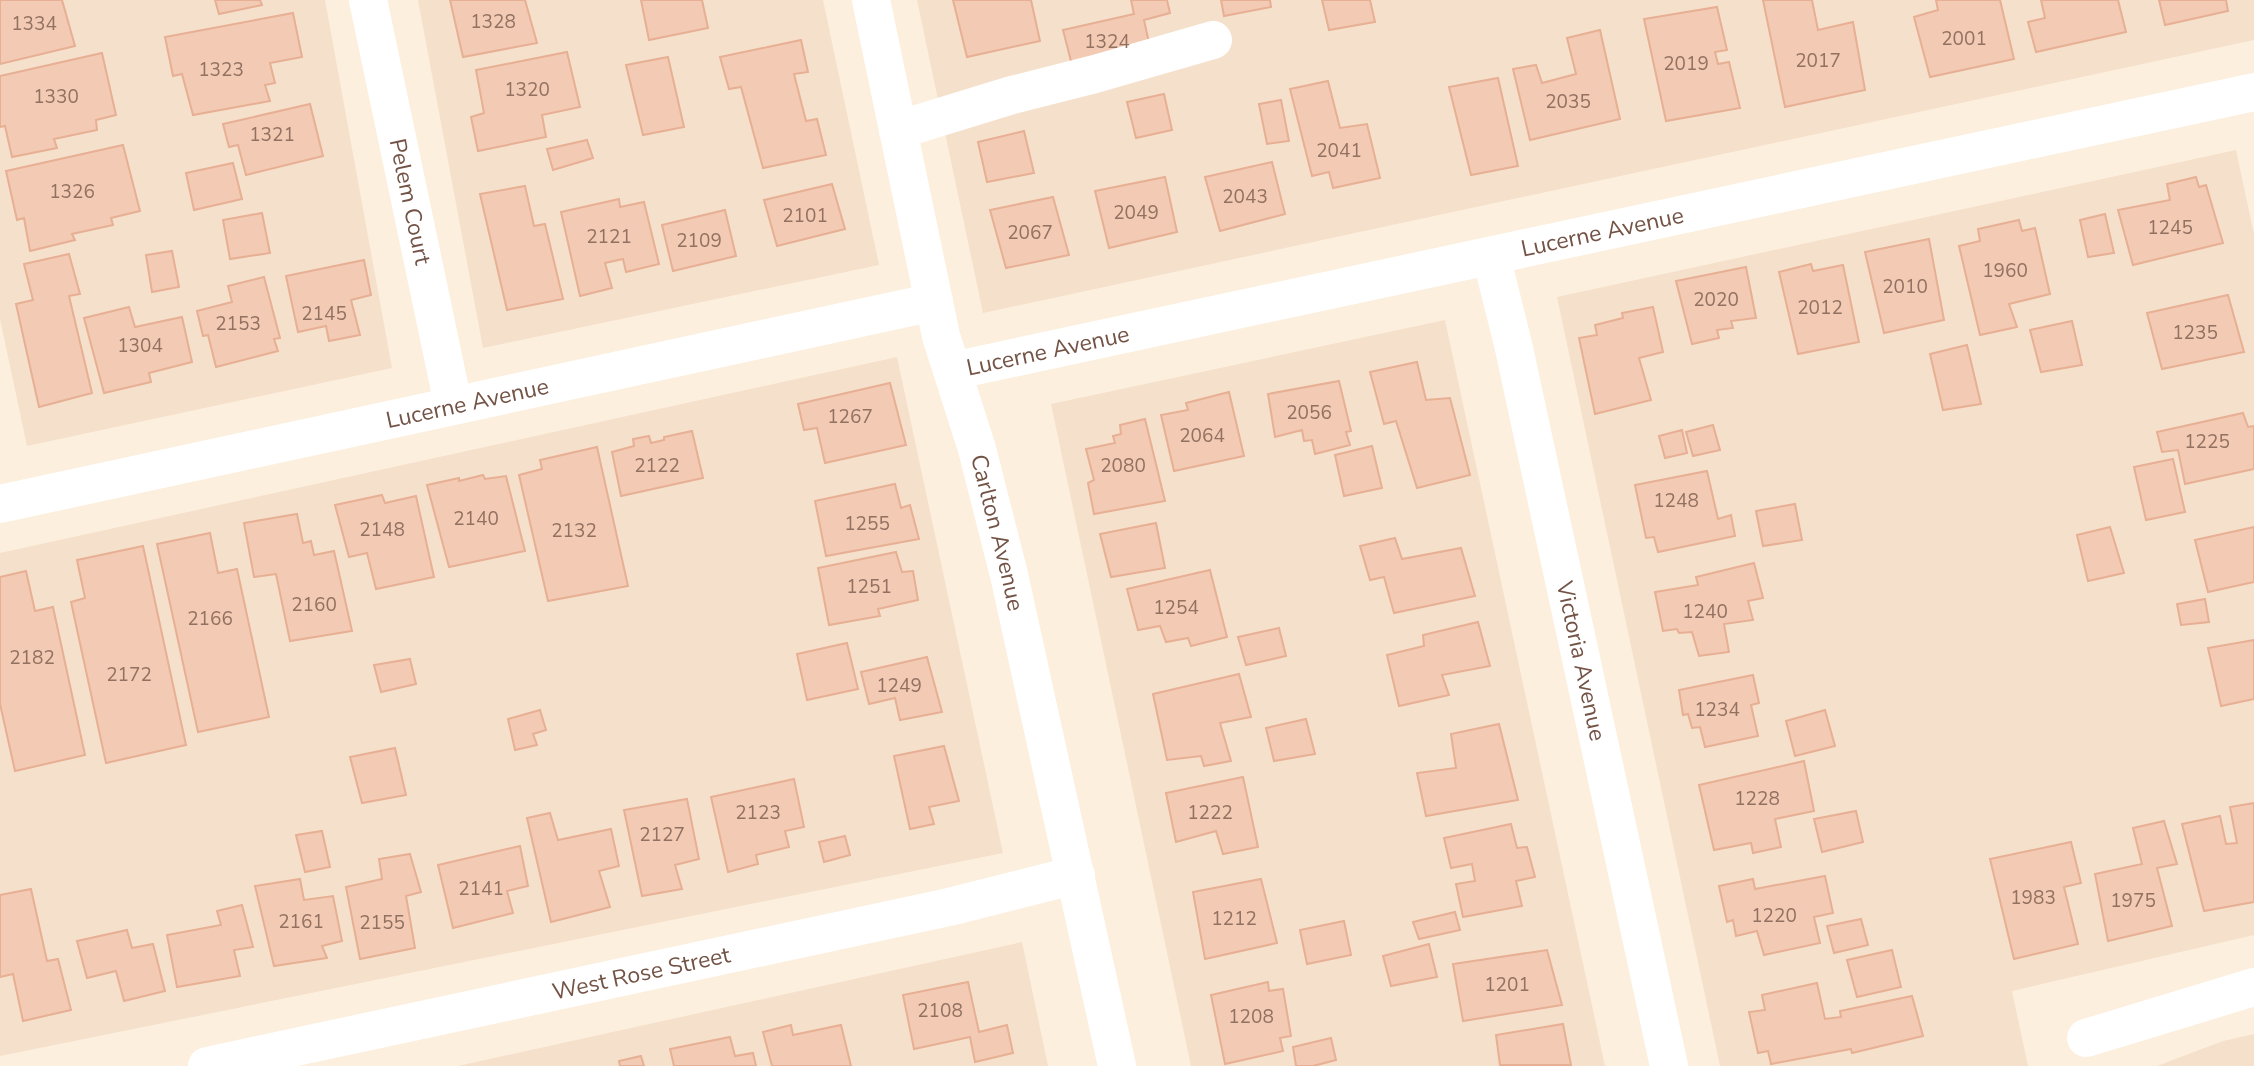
<svg xmlns="http://www.w3.org/2000/svg" width="2254" height="1066" font-family="'Nunito Sans',sans-serif">
  <style>
    .residential { fill: #f5e0cb }
    .building { fill: #f3cab4; stroke: #e7af93; stroke-width: 2 }
    .lines { fill: none; stroke-linecap: round; stroke-linejoin: round }
    .minor { stroke: #fff; stroke-width: 38 }
    .labels { text-anchor: middle; stroke-width: 5; stroke-linejoin: round; paint-order: stroke }
    .number-label { font-size: 19px; fill: #937161 }
    .street-label { font-size: 23px; fill: #735345; stroke: #fff3e4 }
  </style>
  <rect width="100%" height="100%" fill="#fdefdd"/>
  <path class="residential" d="M 0,0 L 325,0 L 392,368 L 27,446 L 0,319 Z
    M 418,0 L 823,0 L 879,265 L 483,348 Z
    M 917,0 L 2254,0 L 2254,40 L 983,313 Z
    M 2236,150 L 2254,234 L 2254,935 L 2012,991 L 2028,1066 L 1720,1066 L 1557,297 Z
    M 1445,320 L 1605,1066 L 1191,1066 L 1051,404 Z
    M 897,357 L 1003,853 L 0,1056 L 0,553 Z
    M 1022,942 L 1048,1066 L 458,1066 Z
    M 2254,1034 L 2254,1066 L 2157,1066 L 2223,1041 Z"/>
  <path class="building" d="M 0,0 L 62,0 L 75,46 L 0,64 Z
    M 215,0 L 260,0 L 262,5 L 219,14 Z
    M 450,0 L 525,0 L 537,43 L 463,57 Z
    M 641,0 L 702,0 L 708,28 L 649,40 Z
    M 953,0 L 1031,0 L 1040,41 L 967,57 Z
    M 1131,0 L 1167,0 L 1170,13 L 1144,20 L 1151,52 L 1073,69 L 1063,30 L 1134,14 Z
    M 1221,0 L 1270,0 L 1271,7 L 1224,16 Z
    M 1322,0 L 1370,0 L 1375,22 L 1329,30 Z
    M 1763,0 L 1812,0 L 1818,30 L 1853,22 L 1865,90 L 1785,107 Z
    M 1936,0 L 2000,0 L 2014,59 L 1930,77 L 1914,17 L 1938,10 Z
    M 2041,0 L 2118,0 L 2126,32 L 2036,52 L 2028,22 L 2045,18 Z
    M 2159,0 L 2226,0 L 2228,11 L 2165,25 Z
    M 1717,7 L 1727,50 L 1715,52 L 1718,64 L 1729,62 L 1740,108 L 1666,121 L 1644,19 Z
    M 293,13 L 302,57 L 270,63 L 275,83 L 265,85 L 270,101 L 193,115 L 182,74 L 173,76 L 165,37 Z
    M 1600,30 L 1620,119 L 1530,140 L 1513,69 L 1536,65 L 1542,83 L 1576,74 L 1567,38 Z
    M 801,40 L 808,72 L 794,74 L 806,121 L 817,119 L 826,155 L 763,168 L 741,87 L 729,89 L 720,57 Z
    M 567,52 L 580,107 L 542,115 L 546,137 L 478,151 L 471,117 L 484,113 L 476,70 Z
    M 102,53 L 116,115 L 96,120 L 97,130 L 54,139 L 57,148 L 12,157 L 5,126 L 0,127 L 0,76 Z
    M 668,57 L 684,127 L 643,135 L 626,65 Z
    M 1498,78 L 1518,166 L 1471,175 L 1449,87 Z
    M 1328,81 L 1340,128 L 1367,124 L 1380,178 L 1333,188 L 1329,172 L 1312,176 L 1290,89 Z
    M 1164,94 L 1172,130 L 1136,138 L 1127,102 Z
    M 1281,100 L 1289,141 L 1267,144 L 1259,104 Z
    M 310,104 L 323,156 L 246,175 L 238,145 L 229,147 L 223,124 Z
    M 1024,131 L 1034,173 L 987,182 L 978,142 Z
    M 587,140 L 593,158 L 553,170 L 547,149 Z
    M 123,145 L 140,211 L 111,218 L 113,225 L 72,234 L 75,240 L 30,251 L 24,218 L 17,220 L 6,171 Z
    M 1272,162 L 1285,214 L 1220,231 L 1205,177 Z
    M 233,163 L 242,199 L 194,210 L 186,173 Z
    M 1165,177 L 1177,232 L 1109,248 L 1095,191 Z
    M 2196,177 L 2199,187 L 2206,185 L 2223,243 L 2133,265 L 2118,210 L 2170,200 L 2167,184 Z
    M 832,184 L 845,229 L 777,246 L 764,200 Z
    M 525,186 L 534,226 L 545,224 L 563,299 L 507,310 L 480,194 Z
    M 1053,197 L 1069,255 L 1006,268 L 990,210 Z
    M 619,199 L 620,207 L 644,202 L 659,264 L 626,272 L 623,259 L 605,263 L 612,288 L 580,296 L 561,212 Z
    M 725,210 L 736,256 L 673,271 L 662,225 Z
    M 262,213 L 270,253 L 230,259 L 223,220 Z
    M 2105,214 L 2114,253 L 2088,257 L 2080,220 Z
    M 2019,220 L 2022,231 L 2035,228 L 2050,294 L 2009,304 L 2017,327 L 1980,335 L 1959,246 L 1980,241 L 1978,229 Z
    M 1929,239 L 1944,320 L 1884,333 L 1865,252 Z
    M 172,251 L 179,287 L 152,292 L 146,255 Z
    M 69,254 L 80,294 L 69,296 L 92,393 L 39,407 L 16,304 L 33,300 L 24,264 Z
    M 364,260 L 371,295 L 351,300 L 360,335 L 329,341 L 326,326 L 298,332 L 286,276 Z
    M 1811,264 L 1813,271 L 1843,265 L 1859,342 L 1798,354 L 1779,272 Z
    M 1746,267 L 1756,318 L 1731,321 L 1733,328 L 1717,330 L 1719,338 L 1692,344 L 1676,281 Z
    M 264,277 L 280,338 L 274,339 L 278,351 L 216,367 L 208,335 L 203,336 L 197,311 L 232,302 L 228,286 Z
    M 2228,295 L 2244,352 L 2162,369 L 2147,313 Z
    M 129,307 L 135,327 L 182,317 L 192,362 L 149,373 L 151,382 L 104,393 L 84,318 Z
    M 1653,307 L 1663,352 L 1639,358 L 1651,400 L 1595,414 L 1579,338 L 1597,335 L 1595,325 L 1623,318 L 1622,313 Z
    M 2072,321 L 2082,365 L 2041,372 L 2030,330 Z
    M 1967,345 L 1981,404 L 1943,410 L 1930,354 Z
    M 1417,362 L 1426,400 L 1450,398 L 1470,475 L 1417,488 L 1396,421 L 1384,424 L 1370,372 Z
    M 1339,381 L 1351,431 L 1346,432 L 1350,445 L 1315,454 L 1312,440 L 1304,441 L 1302,430 L 1275,437 L 1268,394 Z
    M 890,383 L 906,445 L 825,463 L 817,428 L 804,430 L 798,404 Z
    M 1229,392 L 1244,456 L 1174,471 L 1161,415 L 1188,410 L 1186,403 Z
    M 2243,413 L 2248,427 L 2254,426 L 2254,469 L 2185,484 L 2178,450 L 2162,452 L 2157,432 Z
    M 1145,419 L 1165,501 L 1094,514 L 1088,483 L 1094,480 L 1086,449 L 1115,443 L 1113,436 L 1121,434 L 1120,425 Z
    M 1713,425 L 1720,450 L 1693,456 L 1686,432 Z
    M 1682,430 L 1687,453 L 1665,458 L 1659,436 Z
    M 692,431 L 703,478 L 621,496 L 612,452 L 634,446 L 633,439 L 649,436 L 651,443 L 664,440 L 664,437 Z
    M 1372,446 L 1382,488 L 1344,496 L 1335,455 Z
    M 597,447 L 628,586 L 548,601 L 519,475 L 542,469 L 540,460 Z
    M 2173,459 L 2185,512 L 2146,520 L 2134,467 Z
    M 1707,471 L 1718,519 L 1731,515 L 1735,536 L 1658,552 L 1654,537 L 1646,538 L 1635,485 Z
    M 483,475 L 485,479 L 506,476 L 525,551 L 449,567 L 427,485 L 459,478 L 459,481 Z
    M 895,484 L 901,508 L 910,505 L 919,539 L 826,556 L 815,501 Z
    M 382,495 L 385,503 L 416,496 L 434,577 L 376,589 L 367,553 L 349,557 L 335,505 Z
    M 1795,504 L 1802,540 L 1763,546 L 1756,511 Z
    M 297,514 L 303,543 L 311,541 L 314,555 L 334,551 L 352,631 L 290,641 L 276,574 L 254,577 L 244,523 Z
    M 1156,523 L 1165,568 L 1111,577 L 1100,534 Z
    M 2110,527 L 2124,573 L 2088,581 L 2077,535 Z
    M 2254,527 L 2254,582 L 2208,592 L 2195,540 Z
    M 210,533 L 218,573 L 237,569 L 269,717 L 198,732 L 157,544 Z
    M 1395,538 L 1402,559 L 1461,548 L 1475,596 L 1394,613 L 1384,577 L 1370,580 L 1360,546 Z
    M 143,546 L 186,745 L 106,763 L 71,602 L 85,598 L 77,560 Z
    M 896,552 L 902,572 L 913,571 L 918,600 L 878,609 L 880,616 L 829,625 L 818,568 Z
    M 1754,563 L 1763,598 L 1748,601 L 1753,620 L 1724,624 L 1729,652 L 1699,656 L 1692,632 L 1679,633 L 1677,629 L 1663,631 L 1655,592 L 1698,585 L 1696,577 Z
    M 1210,570 L 1227,637 L 1191,646 L 1188,638 L 1166,642 L 1160,626 L 1138,630 L 1127,589 Z
    M 26,571 L 35,611 L 53,607 L 85,755 L 15,771 L 0,704 L 0,577 Z
    M 2205,599 L 2209,622 L 2181,625 L 2177,604 Z
    M 1478,622 L 1490,666 L 1442,675 L 1449,695 L 1399,706 L 1387,655 L 1424,646 L 1423,635 Z
    M 1279,628 L 1286,656 L 1246,665 L 1238,637 Z
    M 2254,640 L 2254,699 L 2221,706 L 2208,648 Z
    M 847,643 L 858,689 L 807,700 L 797,654 Z
    M 927,657 L 942,712 L 900,720 L 895,698 L 869,704 L 861,672 Z
    M 410,659 L 416,684 L 381,692 L 374,665 Z
    M 1239,674 L 1251,717 L 1220,723 L 1231,761 L 1204,766 L 1201,756 L 1167,760 L 1153,694 Z
    M 1753,675 L 1759,703 L 1751,705 L 1758,736 L 1705,747 L 1700,727 L 1692,728 L 1688,714 L 1683,715 L 1679,690 Z
    M 540,710 L 546,730 L 533,734 L 537,745 L 515,750 L 508,719 Z
    M 1825,710 L 1835,746 L 1795,756 L 1786,721 Z
    M 1306,719 L 1315,754 L 1274,761 L 1266,728 Z
    M 1499,724 L 1518,800 L 1426,816 L 1417,773 L 1456,768 L 1451,734 Z
    M 944,746 L 959,801 L 929,807 L 934,824 L 910,829 L 894,756 Z
    M 395,748 L 406,795 L 362,803 L 350,757 Z
    M 1804,761 L 1814,811 L 1775,819 L 1781,847 L 1753,853 L 1751,843 L 1714,850 L 1699,785 Z
    M 1243,777 L 1258,847 L 1223,854 L 1216,831 L 1176,842 L 1166,793 Z
    M 794,779 L 804,827 L 785,831 L 789,847 L 756,855 L 758,864 L 728,872 L 711,797 Z
    M 687,799 L 699,859 L 675,865 L 682,889 L 642,896 L 624,810 Z
    M 2254,803 L 2254,902 L 2204,911 L 2182,824 L 2220,816 L 2226,844 L 2237,843 L 2230,807 Z
    M 1856,811 L 1863,842 L 1822,852 L 1814,819 Z
    M 550,813 L 558,840 L 611,829 L 619,866 L 599,871 L 610,907 L 551,922 L 527,818 Z
    M 2164,821 L 2177,864 L 2157,868 L 2172,926 L 2108,941 L 2095,874 L 2142,864 L 2133,828 Z
    M 1511,824 L 1517,848 L 1527,847 L 1535,877 L 1516,881 L 1522,906 L 1463,917 L 1456,884 L 1475,881 L 1472,864 L 1451,868 L 1444,838 Z
    M 322,831 L 330,867 L 305,872 L 296,835 Z
    M 845,836 L 850,855 L 824,862 L 819,842 Z
    M 2071,842 L 2081,883 L 2064,887 L 2078,944 L 2014,959 L 1990,859 Z
    M 520,846 L 528,886 L 507,891 L 513,913 L 453,928 L 438,865 Z
    M 410,854 L 421,892 L 406,896 L 415,948 L 360,959 L 346,887 L 382,879 L 379,859 Z
    M 1825,876 L 1833,913 L 1814,917 L 1820,943 L 1764,955 L 1757,931 L 1736,936 L 1733,920 L 1727,922 L 1719,886 L 1753,879 L 1755,889 Z
    M 300,879 L 304,900 L 333,896 L 342,941 L 322,946 L 327,958 L 274,966 L 255,886 Z
    M 1261,879 L 1277,943 L 1205,959 L 1193,892 Z
    M 31,889 L 47,961 L 58,959 L 71,1010 L 23,1021 L 13,974 L 0,977 L 0,895 Z
    M 242,905 L 253,947 L 234,950 L 240,976 L 177,987 L 167,935 L 221,925 L 217,911 Z
    M 1455,912 L 1460,930 L 1419,939 L 1413,922 Z
    M 1861,919 L 1868,945 L 1834,953 L 1827,926 Z
    M 1344,921 L 1351,955 L 1307,964 L 1300,930 Z
    M 127,930 L 132,948 L 153,944 L 165,991 L 124,1001 L 116,971 L 87,978 L 77,941 Z
    M 1429,944 L 1437,977 L 1391,986 L 1383,956 Z
    M 1547,950 L 1562,1005 L 1463,1021 L 1453,964 Z
    M 1892,950 L 1901,987 L 1857,997 L 1847,960 Z
    M 968,982 L 979,1032 L 1007,1025 L 1013,1053 L 975,1062 L 970,1037 L 914,1049 L 903,995 Z
    M 1268,982 L 1269,991 L 1283,989 L 1291,1036 L 1280,1038 L 1283,1051 L 1225,1064 L 1211,995 Z
    M 1817,983 L 1825,1019 L 1841,1017 L 1840,1011 L 1912,996 L 1923,1036 L 1852,1053 L 1851,1049 L 1771,1064 L 1768,1051 L 1758,1053 L 1749,1012 L 1765,1010 L 1762,995 Z
    M 1563,1024 L 1571,1065 L 1500,1065 L 1496,1035 Z
    M 791,1025 L 793,1035 L 841,1025 L 851,1066 L 772,1066 L 763,1032 Z
    M 730,1037 L 735,1056 L 753,1053 L 756,1066 L 674,1066 L 670,1049 Z
    M 1331,1038 L 1336,1060 L 1313,1066 L 1296,1066 L 1293,1047 Z
    M 641,1056 L 644,1066 L 620,1066 L 619,1061 Z"/>
  <g class="lines">
    <g class="minor">
      <path id="s1" d="M 368,0 L 453,404"/>
      <path id="s2" d="M 871,0 L 941,336 L 977,449 L 1009,575 L 1117,1066"/>
      <path d="M 898,130 L 1012,95 L 1095,74 L 1213,40"/>
      <path id="s3" d="M 1491,256 L 1513,344 L 1669,1066"/>
      <path id="s4" d="M 952,371 L 2254,92"/>
      <path id="s5" d="M 0,504 L 934,302"/>
      <path d="M 2086,1038 L 2254,987"/>
      <path id="s6" d="M 207,1066 L 949,907 L 1076,875"/>
    </g>
  </g>
  <g class="labels">
    <g class="number-label">
      <text x="493" y="28">1328</text>
      <text x="34" y="30">1334</text>
      <text x="1964" y="45">2001</text>
      <text x="1107" y="48">1324</text>
      <text x="1818" y="67">2017</text>
      <text x="1686" y="70">2019</text>
      <text x="221" y="76">1323</text>
      <text x="527" y="96">1320</text>
      <text x="56" y="103">1330</text>
      <text x="1568" y="108">2035</text>
      <text x="272" y="141">1321</text>
      <text x="1339" y="157">2041</text>
      <text x="72" y="198">1326</text>
      <text x="1245" y="203">2043</text>
      <text x="1136" y="219">2049</text>
      <text x="805" y="222">2101</text>
      <text x="2170" y="234">1245</text>
      <text x="1030" y="239">2067</text>
      <text x="609" y="243">2121</text>
      <text x="699" y="247">2109</text>
      <text x="2005" y="277">1960</text>
      <text x="1905" y="293">2010</text>
      <text x="1716" y="306">2020</text>
      <text x="1820" y="314">2012</text>
      <text x="324" y="320">2145</text>
      <text x="238" y="330">2153</text>
      <text x="2195" y="339">1235</text>
      <text x="140" y="352">1304</text>
      <text x="1309" y="419">2056</text>
      <text x="850" y="423">1267</text>
      <text x="1202" y="442">2064</text>
      <text x="2207" y="448">1225</text>
      <text x="657" y="472">2122</text>
      <text x="1123" y="472">2080</text>
      <text x="1676" y="507">1248</text>
      <text x="476" y="525">2140</text>
      <text x="867" y="530">1255</text>
      <text x="382" y="536">2148</text>
      <text x="574" y="537">2132</text>
      <text x="869" y="593">1251</text>
      <text x="314" y="611">2160</text>
      <text x="1176" y="614">1254</text>
      <text x="1705" y="618">1240</text>
      <text x="210" y="625">2166</text>
      <text x="32" y="664">2182</text>
      <text x="129" y="681">2172</text>
      <text x="899" y="692">1249</text>
      <text x="1717" y="716">1234</text>
      <text x="1757" y="805">1228</text>
      <text x="758" y="819">2123</text>
      <text x="1210" y="819">1222</text>
      <text x="662" y="841">2127</text>
      <text x="481" y="895">2141</text>
      <text x="2033" y="904">1983</text>
      <text x="2133" y="907">1975</text>
      <text x="1774" y="922">1220</text>
      <text x="1234" y="925">1212</text>
      <text x="301" y="928">2161</text>
      <text x="382" y="929">2155</text>
      <text x="1507" y="991">1201</text>
      <text x="940" y="1017">2108</text>
      <text x="1251" y="1023">1208</text>
    </g>
    <g class="street-label">
      <text dy="8" stroke="none"><textPath href="#s1" startOffset="206">Pelem Court</textPath></text>
      <text dy="8" stroke="none"><textPath href="#s4" startOffset="665">Lucerne Avenue</textPath></text>
      <text dy="8" stroke="none"><textPath href="#s4" startOffset="98">Lucerne Avenue</textPath></text>
      <text dy="8" stroke="none"><textPath href="#s5" startOffset="478">Lucerne Avenue</textPath></text>
      <text dy="8" stroke="none"><textPath href="#s2" startOffset="548">Carlton Avenue</textPath></text>
      <text dy="8" stroke="none"><textPath href="#s3" startOffset="415">Victoria Avenue</textPath></text>
      <text dy="8" stroke="none"><textPath href="#s6" startOffset="444">West Rose Street</textPath></text>
    </g>
  </g>
</svg>
